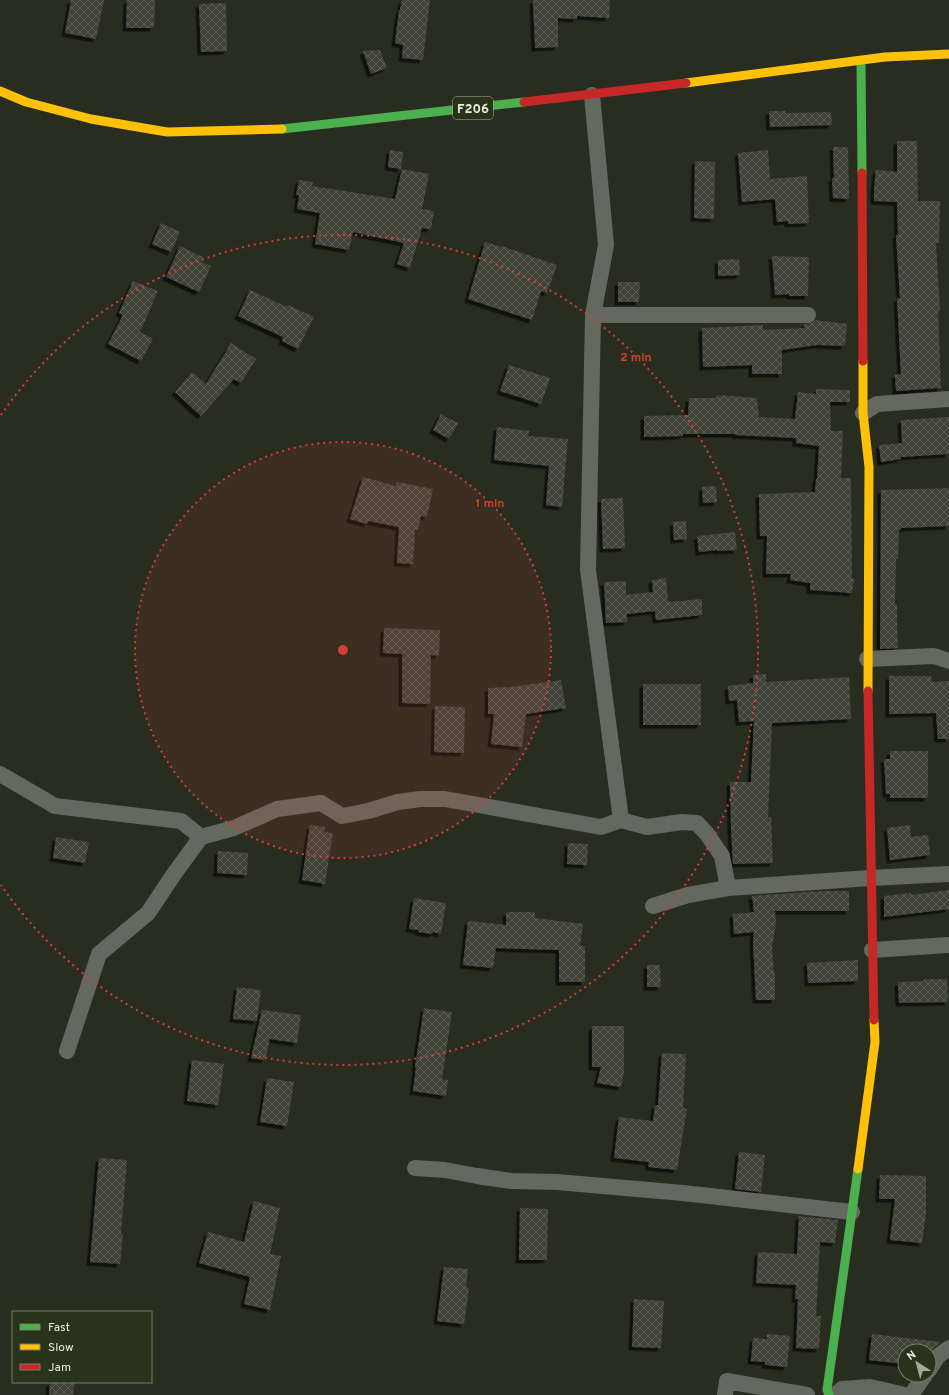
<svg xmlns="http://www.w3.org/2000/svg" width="949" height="1395" font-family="Overpass,sans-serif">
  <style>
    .building { fill: url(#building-cross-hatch); filter: url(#shadow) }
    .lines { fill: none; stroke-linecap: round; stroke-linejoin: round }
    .street { stroke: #64685f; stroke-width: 16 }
    .fast { stroke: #4caf50; stroke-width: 9 }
    .slow { stroke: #ffc107; stroke-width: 9 }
    .jam { stroke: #c62828; stroke-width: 9 }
    .ring { fill: none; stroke: #d83c3a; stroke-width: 2; stroke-dasharray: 2 4 }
    .labels { text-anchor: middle; stroke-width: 3; stroke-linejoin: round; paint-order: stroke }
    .shield { fill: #29331a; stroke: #afb6a4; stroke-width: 1 }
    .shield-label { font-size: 13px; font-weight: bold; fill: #e8eedf }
    .centre { fill: #d83c3a; stroke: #29331a; stroke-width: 2 }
    .ring-label { font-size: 12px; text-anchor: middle; font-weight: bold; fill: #d83c3a; stroke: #29331a; stroke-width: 3; stroke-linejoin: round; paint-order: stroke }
  </style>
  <defs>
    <pattern id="building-cross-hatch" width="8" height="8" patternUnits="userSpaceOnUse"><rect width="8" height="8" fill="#3f4338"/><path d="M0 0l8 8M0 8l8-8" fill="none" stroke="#5b5e54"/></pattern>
    <filter id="shadow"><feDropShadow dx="-3.5" dy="3.5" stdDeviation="0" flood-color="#0009"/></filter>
  </defs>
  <rect width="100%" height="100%" fill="#282d20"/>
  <path class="building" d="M 71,0 L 104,0 L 96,39 L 65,33 Z
    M 127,0 L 155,0 L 154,28 L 126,28 Z
    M 402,0 L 430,0 L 423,60 L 402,58 L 403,45 L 395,43 L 399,10 L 400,10 Z
    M 533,0 L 610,0 L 609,18 L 577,16 L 577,19 L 558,18 L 558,47 L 535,48 Z
    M 226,3 L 227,51 L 201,52 L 199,4 Z
    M 380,50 L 387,68 L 371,74 L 363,51 Z
    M 769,111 L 785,111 L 785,113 L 831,112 L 832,125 L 770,127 Z
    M 897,141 L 917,141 L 918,201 L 940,201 L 939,243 L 936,243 L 940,311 L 938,311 L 941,388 L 896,391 L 895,375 L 901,374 L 897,298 L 900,299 L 896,235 L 898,235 L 897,202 L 874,201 L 874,189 L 876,170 L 897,172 Z
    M 833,147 L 848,147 L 849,199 L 833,198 L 832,178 L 834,178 Z
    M 390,150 L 403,152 L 401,169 L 388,167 Z
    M 768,150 L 770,179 L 807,176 L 809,223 L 788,224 L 788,221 L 777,222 L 775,199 L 742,202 L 738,153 Z
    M 695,161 L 715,162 L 714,219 L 694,218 Z
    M 402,169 L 429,174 L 422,209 L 434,211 L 431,229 L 422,228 L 410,268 L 397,264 L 404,243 L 353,232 L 349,250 L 315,244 L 320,213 L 297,209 L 299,195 L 296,195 L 299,180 L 313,182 L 312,186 L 395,199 Z
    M 161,223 L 180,232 L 171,252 L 152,244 Z
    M 485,242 L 502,247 L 502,246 L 557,265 L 547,293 L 541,291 L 532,320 L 468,299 Z
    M 180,246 L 203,257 L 201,262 L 211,266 L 199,292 L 166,277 Z
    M 772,256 L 809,257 L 808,296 L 789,296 L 789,294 L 775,295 Z
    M 739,259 L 740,275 L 718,276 L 718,260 Z
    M 133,281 L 158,291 L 140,332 L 153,339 L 141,361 L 108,344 L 123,315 L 119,313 Z
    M 618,282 L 640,282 L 639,302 L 618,302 Z
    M 250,290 L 287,307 L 288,305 L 314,317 L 298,349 L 282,341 L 283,337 L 238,316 Z
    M 816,320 L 847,324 L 845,346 L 817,345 L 782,350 L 782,374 L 752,374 L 752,365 L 703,367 L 702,328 L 763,325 L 763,330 L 804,328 L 804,324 L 812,323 Z
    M 231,343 L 256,359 L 241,383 L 234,379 L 201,416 L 175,392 L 192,372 L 206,384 Z
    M 509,365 L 550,378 L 541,404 L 500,391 Z
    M 816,389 L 850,390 L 850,402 L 830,402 L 831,431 L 843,431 L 841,478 L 851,478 L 852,579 L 854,579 L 852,593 L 810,590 L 810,583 L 790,580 L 791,574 L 766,574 L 767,536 L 760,536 L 759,494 L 815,492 L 816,479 L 817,479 L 819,446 L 796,443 L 796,438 L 735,435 L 735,434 L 683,434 L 683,436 L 644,437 L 644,416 L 688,415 L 689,398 L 716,398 L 717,395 L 757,398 L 759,417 L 795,419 L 798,392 L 816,394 Z
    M 441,414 L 458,423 L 449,439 L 433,430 Z
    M 949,417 L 949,454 L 901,457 L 901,459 L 881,462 L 879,445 L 902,443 L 901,420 Z
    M 497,427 L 529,431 L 528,436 L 568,439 L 562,507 L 546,505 L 549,466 L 494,460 Z
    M 363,477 L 396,486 L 397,482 L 433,489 L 427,517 L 421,516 L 418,530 L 415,530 L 413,564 L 397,563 L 399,527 L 368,521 L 367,524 L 350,519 Z
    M 716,486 L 717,502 L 703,503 L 702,487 Z
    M 949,488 L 949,526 L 901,528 L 901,530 L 899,530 L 898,559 L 896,559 L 895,604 L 897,604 L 897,626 L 898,648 L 880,649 L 881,490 Z
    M 623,498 L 625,548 L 603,549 L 601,499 Z
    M 686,521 L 687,539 L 674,540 L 673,522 Z
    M 735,532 L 737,550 L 717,551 L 717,550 L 699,552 L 697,536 Z
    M 666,578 L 668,602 L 702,599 L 702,615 L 656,620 L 655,611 L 627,614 L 627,622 L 606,623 L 604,582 L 626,581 L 626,595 L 653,592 L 652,580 Z
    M 384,628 L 440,630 L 439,656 L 431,655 L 430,704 L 402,703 L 402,654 L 383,653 Z
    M 766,674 L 766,682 L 849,677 L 851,719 L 772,723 L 768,817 L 771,817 L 773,863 L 733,864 L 731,829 L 730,782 L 751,782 L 754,721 L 739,722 L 737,700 L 729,701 L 728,686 L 753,683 L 753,675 Z
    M 889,676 L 931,676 L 932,682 L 949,681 L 949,739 L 938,739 L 936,713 L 889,714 Z
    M 561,680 L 566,708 L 526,714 L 522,747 L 491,744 L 494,714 L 488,714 L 488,688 L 511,687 Z
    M 643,684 L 701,684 L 701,725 L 643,725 Z
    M 435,706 L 465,707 L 464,753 L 434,752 Z
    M 890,751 L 928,751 L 928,798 L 890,798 L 890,794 L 886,794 L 884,759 L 890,759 Z
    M 310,825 L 325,827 L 324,832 L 333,833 L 325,884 L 302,880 Z
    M 910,825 L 911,837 L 928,835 L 930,855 L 890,860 L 887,828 Z
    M 56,837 L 89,842 L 85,863 L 53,858 Z
    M 568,843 L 588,844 L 587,865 L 567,864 Z
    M 218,851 L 248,853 L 247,875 L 217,873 Z
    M 949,890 L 949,909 L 884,917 L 884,896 L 911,893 L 911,895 Z
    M 823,891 L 849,891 L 849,911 L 775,911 L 776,923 L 772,948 L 774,973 L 775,973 L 775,1000 L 756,1000 L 753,942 L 754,932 L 734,934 L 733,914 L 754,912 L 752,896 Z
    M 414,898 L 446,903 L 441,934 L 433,932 L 432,934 L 418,932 L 419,930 L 409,929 Z
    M 506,912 L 535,912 L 535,918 L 583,924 L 580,946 L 585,946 L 585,982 L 559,982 L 559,950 L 496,948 L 493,968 L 463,965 L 468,921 L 506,925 Z
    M 858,960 L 858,981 L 808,983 L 807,963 Z
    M 647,965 L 660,965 L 661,987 L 647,987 Z
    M 924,979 L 947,979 L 948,1002 L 899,1003 L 898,982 L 924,981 Z
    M 237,987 L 261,990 L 257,1021 L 233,1019 Z
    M 424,1008 L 452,1012 L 442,1079 L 448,1080 L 446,1096 L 413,1091 L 416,1068 L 415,1067 Z
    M 262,1010 L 301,1015 L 297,1043 L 270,1039 L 265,1060 L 251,1058 Z
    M 592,1026 L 624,1026 L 624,1072 L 621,1087 L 597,1083 L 601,1067 L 592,1067 Z
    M 662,1053 L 686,1054 L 683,1108 L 687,1109 L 677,1170 L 648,1167 L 649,1162 L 614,1158 L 619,1117 L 653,1121 L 655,1105 L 658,1105 Z
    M 192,1060 L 224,1064 L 218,1105 L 187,1101 Z
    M 267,1078 L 294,1082 L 287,1126 L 260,1122 Z
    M 739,1152 L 765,1155 L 761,1192 L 735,1189 Z
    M 99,1158 L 127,1160 L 121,1234 L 123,1234 L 120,1264 L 90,1262 Z
    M 880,1175 L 926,1176 L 926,1213 L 922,1243 L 890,1240 L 895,1199 L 879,1199 Z
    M 254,1201 L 280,1208 L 270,1254 L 281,1256 L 270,1310 L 244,1304 L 250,1277 L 199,1263 L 208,1232 L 244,1242 Z
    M 520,1208 L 548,1209 L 547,1260 L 519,1260 Z
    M 799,1216 L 838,1220 L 835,1243 L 820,1242 L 816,1316 L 821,1316 L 819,1349 L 796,1348 L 798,1299 L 795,1299 L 796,1285 L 756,1283 L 758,1252 L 797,1254 Z
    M 444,1267 L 468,1269 L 466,1287 L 469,1288 L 464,1324 L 437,1321 Z
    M 634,1299 L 664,1301 L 661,1348 L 632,1347 Z
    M 767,1334 L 790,1336 L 787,1367 L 765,1365 L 765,1362 L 751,1361 L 753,1338 L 767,1339 Z
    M 872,1334 L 940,1342 L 940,1343 L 930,1351 L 905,1351 L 905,1364 L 869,1360 Z
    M 50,1382 L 75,1382 L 73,1395 L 49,1395 Z"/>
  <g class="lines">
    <path class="street" d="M 592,95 L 606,245 L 593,315 L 588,570 L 621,820
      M 593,315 L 808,315
      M 863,413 L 877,404 L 949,399
      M 867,659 L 934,656 L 949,661
      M 0,774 L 55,806 L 181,821 L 201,837
      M 653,906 L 688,895 L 728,888 L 870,878 L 949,874
      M 872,950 L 949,945
      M 67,1051 L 99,954 L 148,913 L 174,874 L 201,837 L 234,828 L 277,809 L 321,803 L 342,816 L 368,811 L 398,802 L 420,799 L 445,799 L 601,827 L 621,820 L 647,827 L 682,822 L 697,823 L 707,834 L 722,856 L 728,888
      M 415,1168 L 445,1170 L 477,1176 L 511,1181 L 557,1182 L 683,1193 L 852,1212
      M 929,1370 L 938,1356 L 949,1348
      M 725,1395 L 727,1381 L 807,1395
      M 835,1395 L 842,1389 L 870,1387 L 905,1395
      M 911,1395 L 925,1375"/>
    <path class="fast" d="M 861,61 L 862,173
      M 282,129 L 524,102
      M 829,1395 L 827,1390 L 858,1169"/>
    <path class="slow" d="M 686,83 L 885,57 L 949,54
      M 0,91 L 26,102 L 91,119 L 167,132 L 282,129
      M 863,361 L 863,413 L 869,467 L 868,691
      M 858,1169 L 875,1042 L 874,1020"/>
    <path class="jam" d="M 524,102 L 686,83
      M 862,173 L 863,361
      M 868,691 L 874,1020"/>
  </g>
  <circle cx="343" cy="650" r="208" fill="#d83c3a" fill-opacity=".12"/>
  <g class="ring">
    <circle cx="343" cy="650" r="208"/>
    <path d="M1 415A415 415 0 1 1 1 885"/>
  </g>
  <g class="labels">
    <rect class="shield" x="453" y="97" width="40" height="22" rx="3"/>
    <g class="shield-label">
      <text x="473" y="113">F206</text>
    </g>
  </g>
  <circle cx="343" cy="650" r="6" class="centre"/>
  <g class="ring-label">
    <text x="636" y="361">2 min</text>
    <text x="490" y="507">1 min</text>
  </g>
  <rect x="12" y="1311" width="140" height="72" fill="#29331a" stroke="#757e69"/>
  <rect x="20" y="1324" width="20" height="6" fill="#4caf50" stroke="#757e69"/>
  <text x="48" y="1331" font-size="12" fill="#e8eedf">Fast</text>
  <rect x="20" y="1344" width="20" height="6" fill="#ffc107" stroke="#757e69"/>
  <text x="48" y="1351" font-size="12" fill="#e8eedf">Slow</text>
  <rect x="20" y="1364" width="20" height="6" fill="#c62828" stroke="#757e69"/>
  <text x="48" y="1371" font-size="12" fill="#e8eedf">Jam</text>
  <g transform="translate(917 1363) rotate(324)"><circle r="19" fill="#29331a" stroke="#757e69"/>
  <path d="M0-3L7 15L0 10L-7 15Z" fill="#a5aa9c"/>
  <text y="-6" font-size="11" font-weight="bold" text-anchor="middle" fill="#e8eedf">N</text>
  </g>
</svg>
